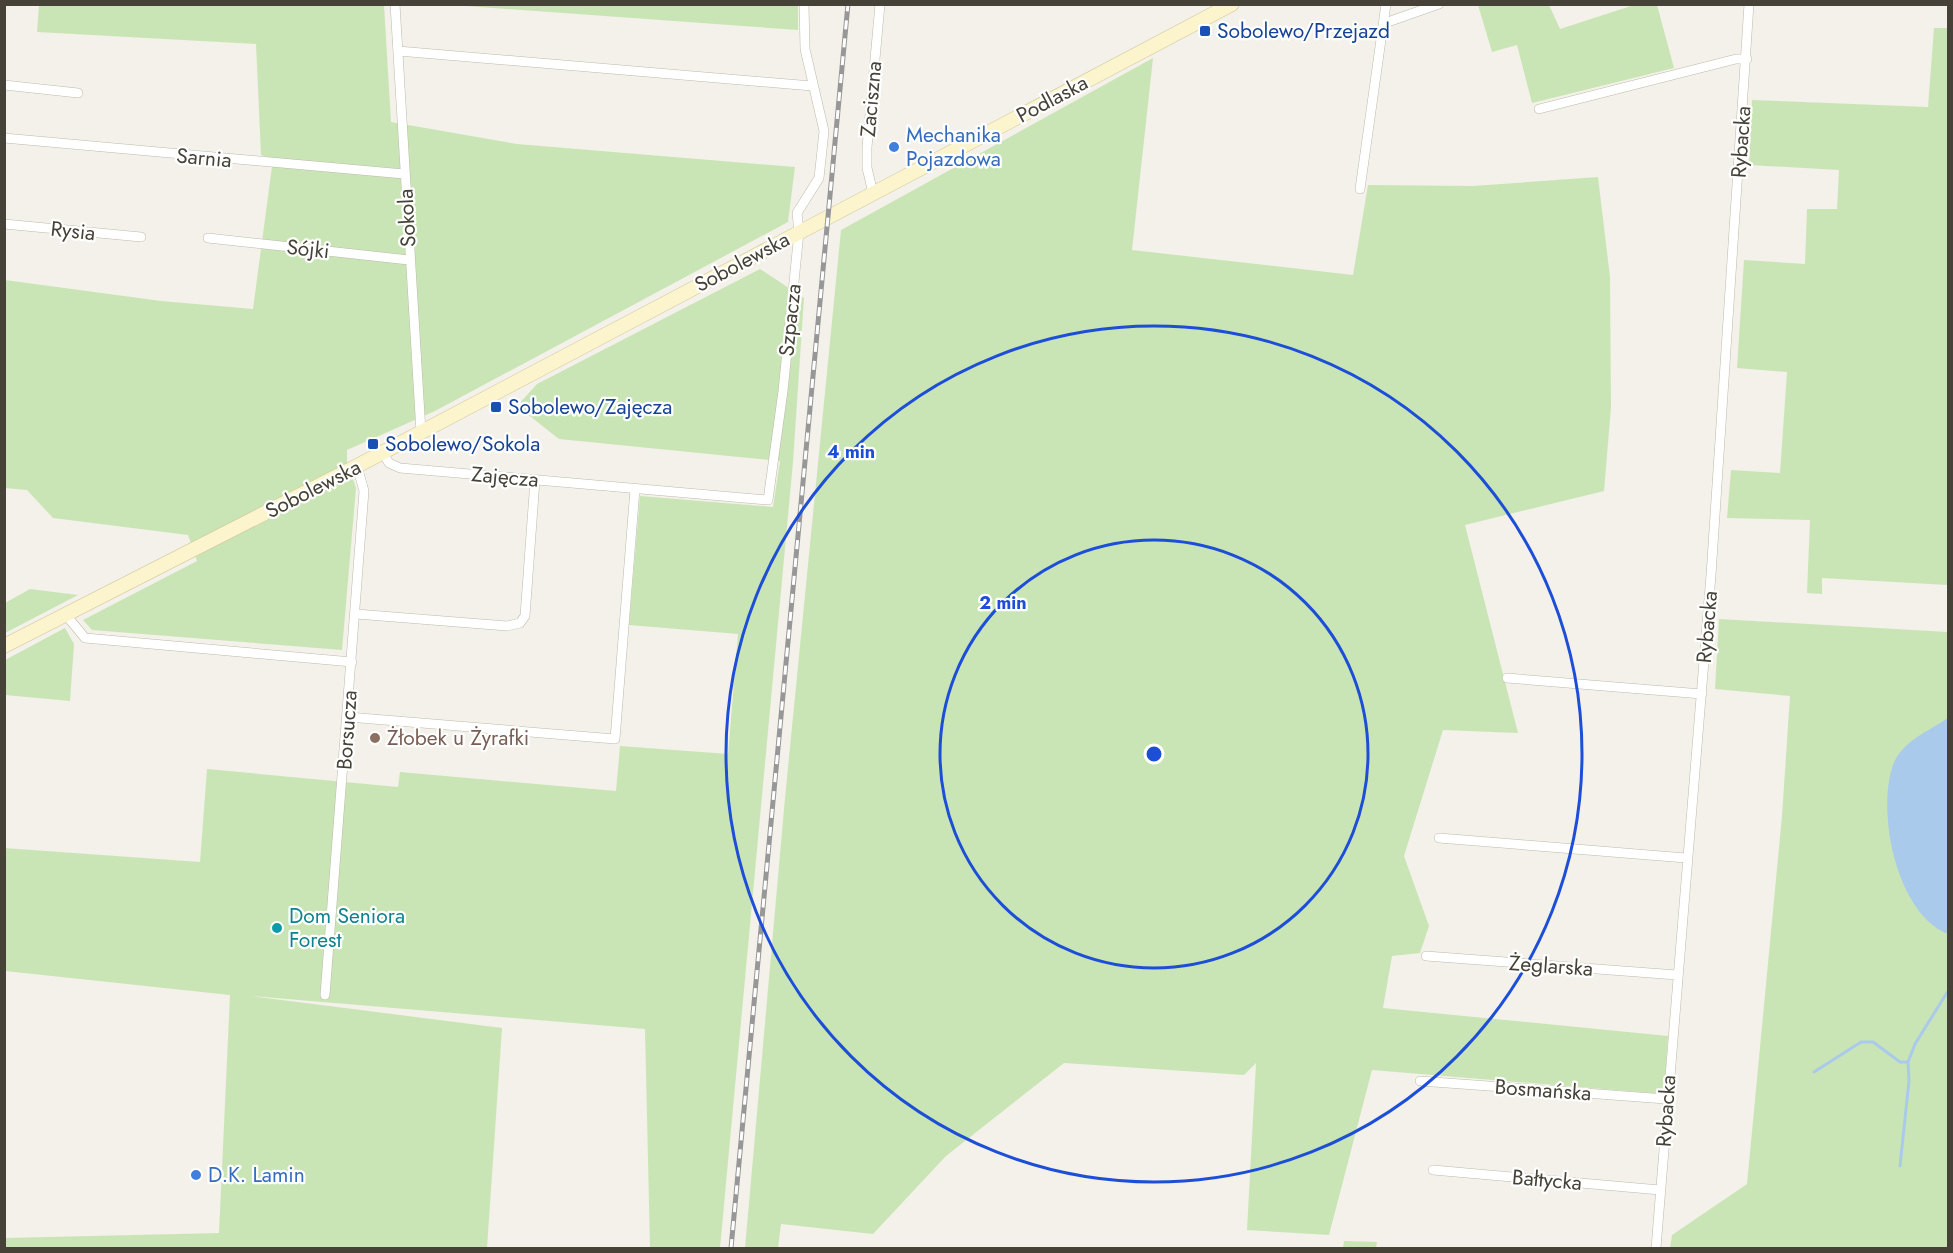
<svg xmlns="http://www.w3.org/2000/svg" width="1953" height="1253" font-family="Jost,sans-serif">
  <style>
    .green { fill: #cae5b5 }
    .water { fill: #aacaeb }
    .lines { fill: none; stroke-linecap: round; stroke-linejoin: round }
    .stream { stroke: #aacaeb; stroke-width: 3 }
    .street-casing { stroke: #bebaac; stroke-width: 10 }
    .secondary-casing { stroke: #d0c79c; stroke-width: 15 }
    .street { stroke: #fff; stroke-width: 9 }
    .secondary { stroke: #fbf4cc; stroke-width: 14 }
    .rail-casing { stroke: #979797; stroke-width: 5 }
    .rail { stroke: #fff; stroke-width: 3; stroke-dasharray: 9; stroke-linecap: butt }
    .ring { fill: none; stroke: #1d4ed8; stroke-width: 3 }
    .transit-dot { fill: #1a4fb4; stroke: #fff; stroke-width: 2 }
    .shop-dot { fill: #3f7fe0; stroke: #fff; stroke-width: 2 }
    .education-dot { fill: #8d6e63; stroke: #fff; stroke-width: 2 }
    .culture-dot { fill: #0f9aa8; stroke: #fff; stroke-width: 2 }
    .labels { text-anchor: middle; stroke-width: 4.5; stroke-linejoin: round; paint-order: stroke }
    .transit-label { font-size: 21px; fill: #164399; stroke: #fff; text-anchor: start }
    .street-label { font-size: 21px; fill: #464238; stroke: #fff }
    .shop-label { font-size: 21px; fill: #366cbe; stroke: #fff; text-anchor: start }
    .education-label { font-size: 21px; fill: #785e54; stroke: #fff; text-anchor: start }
    .culture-label { font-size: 21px; fill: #0d838f; stroke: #fff; text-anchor: start }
    .centre { fill: #1d4ed8; stroke: #fff; stroke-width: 3 }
    .ring-label { font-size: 18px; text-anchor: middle; font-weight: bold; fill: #1d4ed8; stroke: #fff; stroke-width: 4.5; stroke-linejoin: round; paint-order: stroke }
  </style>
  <rect width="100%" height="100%" fill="#f3f1e9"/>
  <path class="green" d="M 39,5 L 384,5 L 391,122 L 517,144 L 795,167 L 788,222 L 435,411 L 347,450 L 347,462 L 356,488 L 342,650 L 92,630 L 83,620 L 197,561 L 188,535 L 53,518 L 27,490 L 5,488 L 5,280 L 161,301 L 253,309 L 273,159 L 261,155 L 256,44 L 37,32 Z
    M 453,5 L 798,5 L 798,30 Z
    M 1478,5 L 1549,5 L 1560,29 L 1634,5 L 1657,5 L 1674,68 L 1532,103 L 1517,45 L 1492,52 Z
    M 1934,28 L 1948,28 L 1948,585 L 1822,578 L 1822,594 L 1807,593 L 1810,520 L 1727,518 L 1731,470 L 1780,473 L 1787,372 L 1737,368 L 1744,260 L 1805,264 L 1807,209 L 1837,209 L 1839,170 L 1749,165 L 1752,100 L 1928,107 Z
    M 1153,58 L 1132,250 L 1353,275 L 1368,185 L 1473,186 L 1598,177 L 1610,277 L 1611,407 L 1604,491 L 1465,525 L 1518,733 L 1443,730 L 1404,856 L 1429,926 L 1420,953 L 1392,956 L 1383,1008 L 1668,1036 L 1664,1094 L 1372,1070 L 1329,1235 L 1247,1230 L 1256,1063 L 1244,1075 L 1064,1063 L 946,1156 L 873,1234 L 781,1224 L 778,1248 L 745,1248 L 785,798 L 841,230 Z
    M 760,269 L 804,298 L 793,462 L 720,1248 L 650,1248 L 645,1029 L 251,996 L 502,1028 L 487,1248 L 5,1248 L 5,1238 L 219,1233 L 230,995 L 5,971 L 4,848 L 200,862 L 207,769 L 398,787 L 400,772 L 616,791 L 620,746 L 728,754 L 738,634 L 629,625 L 640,496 L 773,507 L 780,461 L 559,439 L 517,406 L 537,384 Z
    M 30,589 L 78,595 L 5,633 L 5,603 Z
    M 1719,619 L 1948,632 L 1948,1248 L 1670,1248 L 1672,1235 L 1747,1184 L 1782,816 L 1790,696 L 1715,689 Z
    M 65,628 L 74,644 L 70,701 L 5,695 L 5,660 Z
    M 1344,1241 L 1377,1242 L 1376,1248 L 1343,1248 Z"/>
  <path class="water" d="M 1948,718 L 1948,934 C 1897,914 1876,813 1893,765 C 1902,741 1929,731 1948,718 Z"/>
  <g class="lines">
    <path class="stream" d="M 1814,1072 L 1861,1042 L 1873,1042 L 1900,1062 L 1908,1062
      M 1900,1166 L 1909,1081 L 1908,1062 L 1915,1044 L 1948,991"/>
    <g class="street-casing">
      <path id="street" d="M 395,4 L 421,432
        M 1385,23 L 1439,4
        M 398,51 L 812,86
        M 4,85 L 78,93
        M 1539,109 L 1736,59 L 1747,59
        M 4,138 L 404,174
        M 1360,189 L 1386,4
        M 873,193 L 867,168 L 867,147 L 880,4
        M 4,224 L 141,237
        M 208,238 L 409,260
        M 383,453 L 389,463 L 400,468 L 768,500 L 783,391 L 799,232 L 797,213 L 819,178 L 824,131 L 805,49 L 804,4
        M 356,614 L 507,626 L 520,623 L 525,616 L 535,480
        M 66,615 L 85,638 L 352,662
        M 1507,678 L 1702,694
        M 348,717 L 615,739 L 635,489
        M 1439,838 L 1686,858
        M 1426,956 L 1677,975
        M 325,995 L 364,491 L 357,466
        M 1420,1081 L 1666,1099
        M 1433,1170 L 1660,1190
        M 1656,1248 L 1711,575 L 1749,4"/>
    </g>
    <g class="secondary-casing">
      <path id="secondary" d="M 4,646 L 357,466 L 1232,4"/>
    </g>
    <use href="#street" class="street"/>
    <use href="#secondary" class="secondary"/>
    <g class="rail-casing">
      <path id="rail" d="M 731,1248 L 848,4"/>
    </g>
    <use href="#rail" class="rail"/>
  </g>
  <g class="ring">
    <circle cx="1154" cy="754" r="214"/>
    <circle cx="1154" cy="754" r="428"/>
  </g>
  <g class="transit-dot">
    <rect x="1199" y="25" width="12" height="12" rx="3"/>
    <rect x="490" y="401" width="12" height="12" rx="3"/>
    <rect x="367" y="438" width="12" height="12" rx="3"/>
  </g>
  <g class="shop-dot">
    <circle cx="894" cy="147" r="6"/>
    <circle cx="196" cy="1175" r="6"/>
  </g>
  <circle class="education-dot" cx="375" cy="738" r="6"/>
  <circle class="culture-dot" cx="277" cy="928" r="6"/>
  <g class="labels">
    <g class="transit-label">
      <text x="1217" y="38">Sobolewo/Przejazd</text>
      <text x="508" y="414">Sobolewo/Zajęcza</text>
      <text x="385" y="451">Sobolewo/Sokola</text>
    </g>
    <g class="street-label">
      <text transform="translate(871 99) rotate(-85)" y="7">Zaciszna</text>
      <text transform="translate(1052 99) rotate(-28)" y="7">Podlaska</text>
      <text transform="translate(1741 142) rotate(-86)" y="7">Rybacka</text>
      <text transform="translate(204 158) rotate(5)" y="7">Sarnia</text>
      <text transform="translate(407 218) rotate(-93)" y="7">Sokola</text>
      <text transform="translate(73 231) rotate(6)" y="7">Rysia</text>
      <text transform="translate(308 249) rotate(6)" y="7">Sójki</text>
      <text transform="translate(742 262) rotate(-28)" y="7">Sobolewska</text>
      <text transform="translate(790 320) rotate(-84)" y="7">Szpacza</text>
      <text transform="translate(505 477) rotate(5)" y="7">Zajęcza</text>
      <text transform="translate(313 489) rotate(-27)" y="7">Sobolewska</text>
      <text transform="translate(1707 627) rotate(-85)" y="7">Rybacka</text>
      <text transform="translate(347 730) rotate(-86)" y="7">Borsucza</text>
      <text transform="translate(1551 966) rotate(4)" y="7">Żeglarska</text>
      <text transform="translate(1543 1090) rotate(4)" y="7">Bosmańska</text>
      <text transform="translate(1666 1111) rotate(-86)" y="7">Rybacka</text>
      <text transform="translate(1547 1180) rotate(5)" y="7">Bałtycka</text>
    </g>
    <g class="shop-label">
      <text x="906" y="142">Mechanika<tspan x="906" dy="24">Pojazdowa</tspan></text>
      <text x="208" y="1182">D.K. Lamin</text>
    </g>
    <g class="education-label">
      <text x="387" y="745">Żłobek u Żyrafki</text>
    </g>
    <g class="culture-label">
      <text x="289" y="923">Dom Seniora<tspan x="289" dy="24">Forest</tspan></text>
    </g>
  </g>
  <circle cx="1154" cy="754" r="9" class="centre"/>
  <g class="ring-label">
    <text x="851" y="458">4 min</text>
    <text x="1003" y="609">2 min</text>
  </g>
  <rect width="1953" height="1253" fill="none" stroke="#464238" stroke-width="12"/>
</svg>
